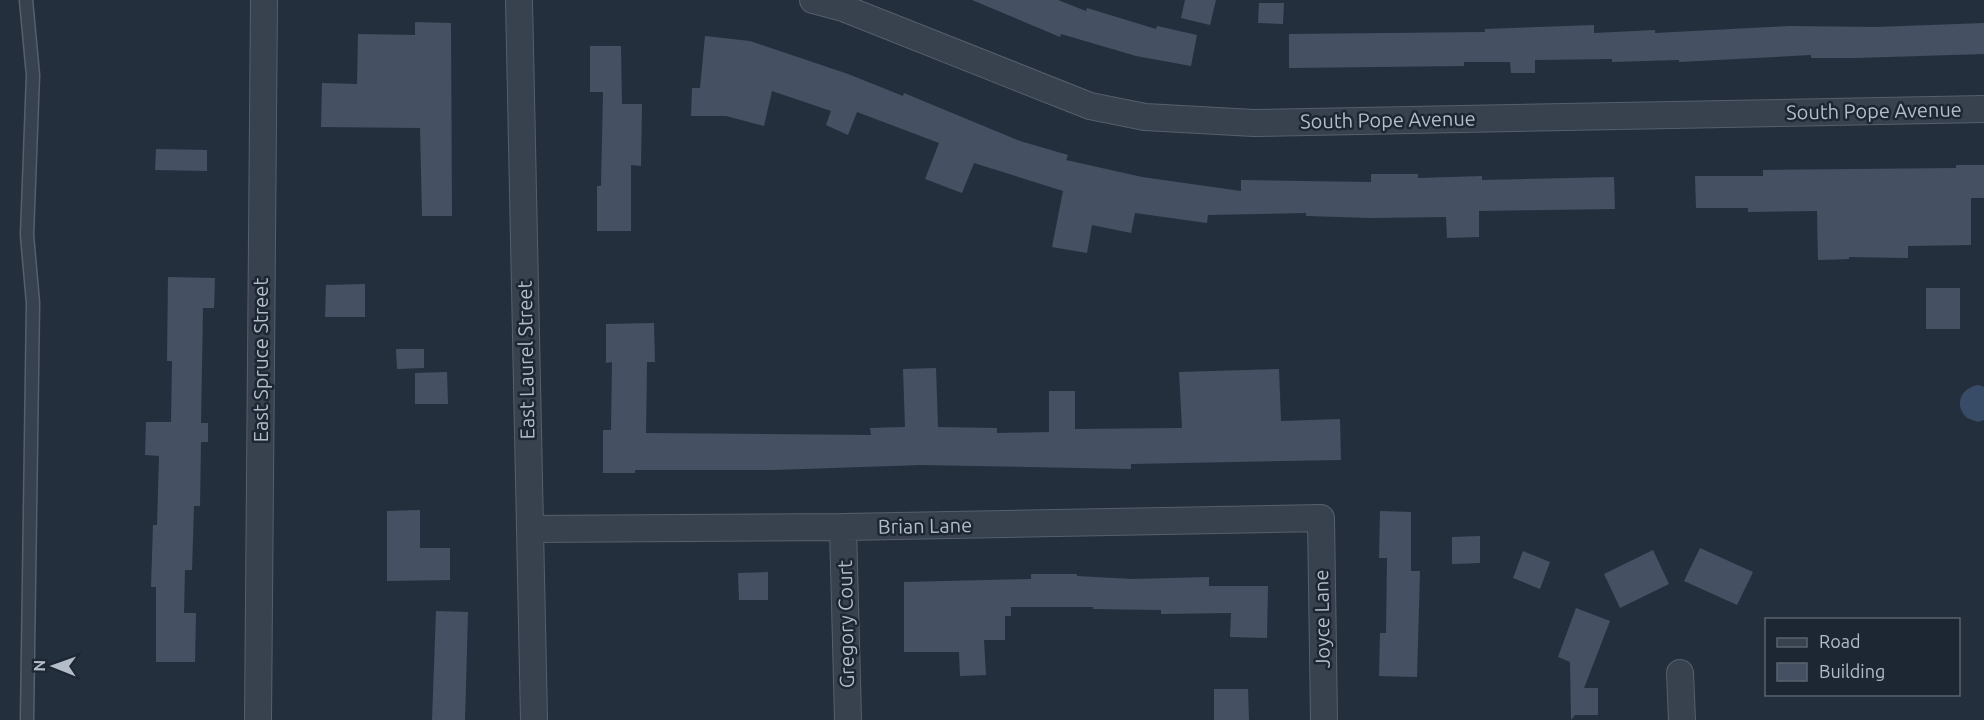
<svg xmlns="http://www.w3.org/2000/svg" width="1984" height="720" font-family="Ubuntu,sans-serif">
  <style>
    .water { fill: #394c67 }
    .building { fill: #455162 }
    .lines { fill: none; stroke-linecap: round; stroke-linejoin: round }
    .lane-casing { stroke: #565f6c; stroke-width: 15 }
    .street-casing { stroke: #565f6c; stroke-width: 28 }
    .lane { stroke: #38414e; stroke-width: 12 }
    .street { stroke: #38414e; stroke-width: 26 }
    .labels { text-anchor: middle; stroke-width: 5; stroke-linejoin: round; paint-order: stroke }
    .street-label { font-size: 20px; fill: #b4bcc9; stroke: #1d2633 }
  </style>
  <rect width="100%" height="100%" fill="#242f3e"/>
  <path class="water" d="M 1979,385 L 1984,387 L 1984,420 L 1978,422 L 1967,418 C 1953,405 1961,387 1979,385 Z"/>
  <path class="building" d="M 972,0 L 1058,0 L 1086,11 L 1087,8 L 1156,29 L 1157,26 L 1197,35 L 1191,66 L 1136,56 L 1061,34 L 1060,37 Z
    M 1185,0 L 1216,0 L 1210,25 L 1181,18 Z
    M 1259,3 L 1284,3 L 1283,24 L 1258,23 Z
    M 415,22 L 451,23 L 452,216 L 422,216 L 420,128 L 321,127 L 322,83 L 357,84 L 358,34 L 415,35 Z
    M 1984,23 L 1984,54 L 1856,58 L 1811,58 L 1811,55 L 1679,62 L 1679,60 L 1612,62 L 1612,59 L 1535,60 L 1535,73 L 1511,73 L 1510,62 L 1464,62 L 1464,66 L 1289,68 L 1289,34 L 1485,32 L 1485,29 L 1594,25 L 1594,33 L 1655,30 L 1655,33 L 1790,26 L 1876,27 Z
    M 705,36 L 750,41 L 848,74 L 903,96 L 904,93 L 1020,141 L 1068,155 L 1066,160 L 1142,177 L 1241,191 L 1241,180 L 1371,182 L 1371,174 L 1418,174 L 1418,178 L 1482,176 L 1482,180 L 1614,177 L 1615,209 L 1479,211 L 1479,237 L 1447,238 L 1446,217 L 1371,218 L 1306,216 L 1306,213 L 1208,215 L 1207,223 L 1135,213 L 1131,233 L 1092,225 L 1087,253 L 1052,247 L 1063,191 L 974,163 L 962,193 L 925,179 L 939,143 L 857,112 L 848,135 L 826,125 L 831,111 L 772,91 L 764,126 L 726,116 L 691,116 L 692,88 L 700,88 Z
    M 590,46 L 621,46 L 622,104 L 642,104 L 641,166 L 631,165 L 631,231 L 597,231 L 597,186 L 601,186 L 603,92 L 590,92 Z
    M 156,149 L 207,150 L 207,171 L 155,170 Z
    M 1956,165 L 1984,165 L 1984,198 L 1971,198 L 1971,245 L 1908,246 L 1908,258 L 1849,257 L 1849,259 L 1818,260 L 1817,211 L 1748,212 L 1748,208 L 1696,208 L 1695,176 L 1763,176 L 1763,170 L 1956,168 Z
    M 168,277 L 215,278 L 214,308 L 203,308 L 201,423 L 208,423 L 208,442 L 201,442 L 200,506 L 194,506 L 192,570 L 185,570 L 184,613 L 196,613 L 195,662 L 156,662 L 156,587 L 151,587 L 153,525 L 157,525 L 159,456 L 145,455 L 146,422 L 171,422 L 172,361 L 167,361 Z
    M 365,284 L 365,317 L 325,317 L 326,285 Z
    M 1926,288 L 1960,288 L 1960,329 L 1926,329 Z
    M 654,323 L 655,362 L 647,362 L 646,433 L 871,435 L 870,428 L 905,427 L 903,369 L 936,368 L 938,427 L 997,428 L 997,433 L 1049,432 L 1049,391 L 1075,391 L 1075,429 L 1182,428 L 1179,372 L 1279,369 L 1281,421 L 1340,419 L 1341,460 L 1131,464 L 1131,469 L 921,465 L 773,470 L 635,470 L 635,473 L 603,473 L 603,430 L 611,430 L 612,362 L 606,363 L 606,324 Z
    M 396,349 L 424,349 L 424,368 L 397,369 Z
    M 447,372 L 448,404 L 415,404 L 415,373 Z
    M 420,510 L 420,548 L 450,548 L 450,580 L 387,581 L 387,511 Z
    M 1380,511 L 1411,512 L 1411,571 L 1420,571 L 1417,677 L 1379,676 L 1380,633 L 1386,633 L 1387,558 L 1379,558 Z
    M 1480,536 L 1480,563 L 1452,564 L 1452,537 Z
    M 1700,548 L 1753,572 L 1737,605 L 1684,581 Z
    M 1653,550 L 1669,584 L 1620,608 L 1604,574 Z
    M 1523,551 L 1550,562 L 1540,589 L 1513,578 Z
    M 768,572 L 768,600 L 739,600 L 738,573 Z
    M 1031,574 L 1077,574 L 1077,576 L 1132,579 L 1209,577 L 1209,586 L 1268,586 L 1267,638 L 1230,637 L 1231,613 L 1161,614 L 1161,610 L 1093,609 L 1093,607 L 1011,607 L 1011,616 L 1005,616 L 1005,640 L 984,640 L 986,675 L 960,676 L 959,652 L 904,652 L 904,582 L 1031,579 Z
    M 1576,608 L 1610,621 L 1584,688 L 1598,688 L 1598,715 L 1575,715 L 1571,720 L 1570,662 L 1558,657 Z
    M 436,611 L 468,612 L 465,720 L 432,720 Z
    M 1214,689 L 1248,689 L 1249,720 L 1214,720 Z"/>
  <g class="lines">
    <g class="lane-casing">
      <path id="lane" d="M 26,0 L 33,75 L 27,235 L 33,303 L 27,720"/>
    </g>
    <g class="street-casing">
      <path id="street" d="M 519,0 L 534,720
        M 813,0 L 843,8 L 1090,106 L 1145,117 L 1254,123 L 1984,109
        M 843,527 L 848,720
        M 530,529 L 843,527 L 1321,518 L 1324,720
        M 1680,673 L 1682,720
        M 258,720 L 264,0"/>
    </g>
    <use href="#lane" class="lane"/>
    <use href="#street" class="street"/>
  </g>
  <g class="labels">
    <g class="street-label">
      <text transform="translate(1874 111) rotate(-1)" y="7">South Pope Avenue</text>
      <text transform="translate(1388 120) rotate(-1)" y="7">South Pope Avenue</text>
      <text transform="translate(261 360) rotate(-90)" y="7">East Spruce Street</text>
      <text transform="translate(526 360) rotate(-91)" y="7">East Laurel Street</text>
      <text transform="translate(925 526) rotate(-1)" y="7">Brian Lane</text>
      <text transform="translate(1322 619) rotate(-91)" y="7">Joyce Lane</text>
      <text transform="translate(846 624) rotate(-91)" y="7">Gregory Court</text>
    </g>
  </g>
  <rect x="1765" y="618" width="195" height="78" fill="#1d2633" stroke="#59626f" stroke-width="1.5"/>
  <rect x="1777" y="638" width="30" height="9" fill="#38414e" stroke="#59626f" stroke-width="1.5"/>
  <text x="1819" y="648" font-size="18" fill="#b4bcc9">Road</text>
  <rect x="1777" y="663" width="30" height="18" fill="#455162" stroke="#59626f" stroke-width="1.5"/>
  <text x="1819" y="678" font-size="18" fill="#b4bcc9">Building</text>
  <g transform="translate(54 666) rotate(271)" stroke="#1d2633" stroke-width="4.5" paint-order="stroke">
  <path d="M0-4.5L10 22L0 15L-10 22Z" fill="#b4bcc9"/>
  <text y="-9" font-size="16" font-weight="bold" text-anchor="middle" fill="#b4bcc9">N</text>
  </g>
</svg>
